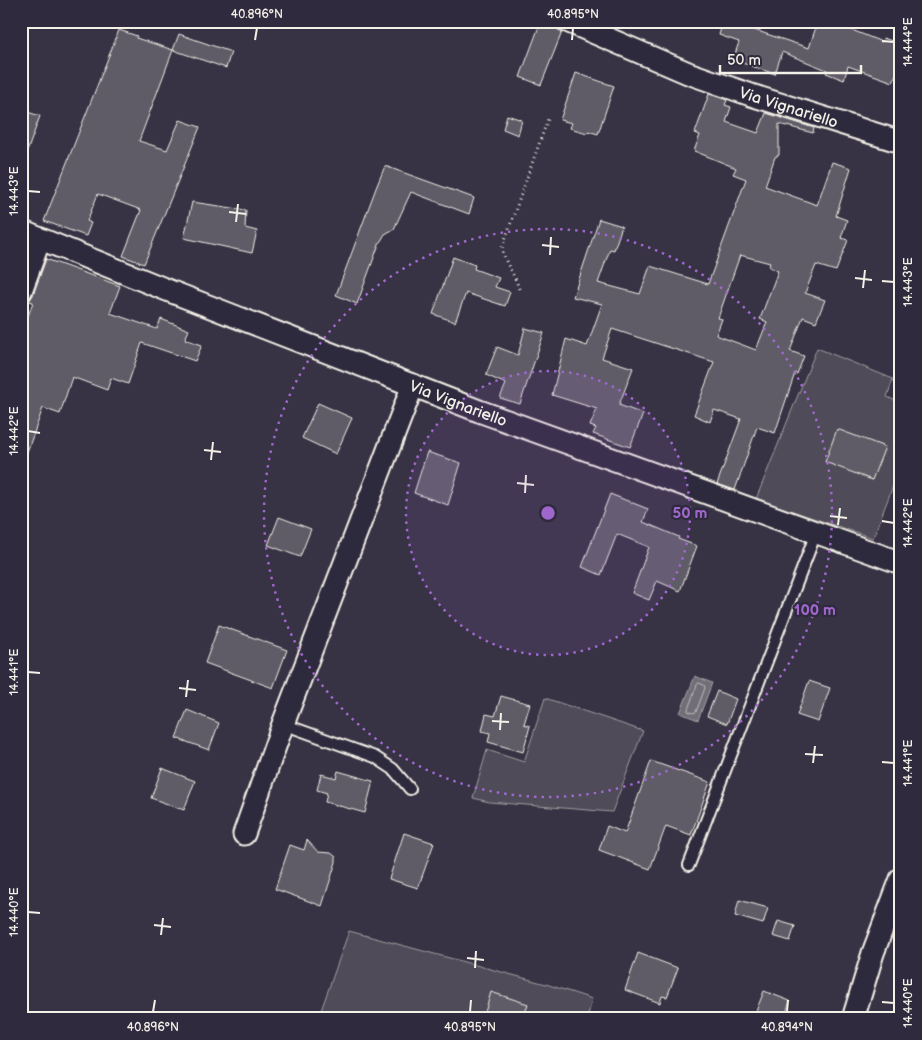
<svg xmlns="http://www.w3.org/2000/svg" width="922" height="1040" font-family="'Balsamiq Sans',sans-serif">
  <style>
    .green { fill: #504b59; stroke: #a29ea0 }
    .water { fill: #726e77; stroke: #a6a2a4 }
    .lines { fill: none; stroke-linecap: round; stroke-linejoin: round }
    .shore { stroke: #c0bdbb; stroke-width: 1 }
    .building { fill: #5f5c67; stroke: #f4f1e8; fill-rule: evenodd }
    .lane-casing { stroke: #f4f1e8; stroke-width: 14 }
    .street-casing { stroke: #f4f1e8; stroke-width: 25 }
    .path { stroke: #f4f1e8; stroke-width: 3; stroke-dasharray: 1 4; stroke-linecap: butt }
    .lane { stroke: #2f2a3d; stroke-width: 10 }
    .street { stroke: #2f2a3d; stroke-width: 21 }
    .ticks { fill: none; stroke: #f4f1e8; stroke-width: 2 }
    .ring { fill: none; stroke: #9f67cb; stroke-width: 2.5; stroke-dasharray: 2.5 5 }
    .labels { text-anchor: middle; stroke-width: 4.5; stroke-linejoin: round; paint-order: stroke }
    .street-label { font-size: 16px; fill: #f4f1e8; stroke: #2f2a3d }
    .centre { fill: #9f67cb; stroke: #2f2a3d; stroke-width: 2.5 }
    .ring-label { font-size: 15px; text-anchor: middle; font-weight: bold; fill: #9f67cb; stroke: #2f2a3d; stroke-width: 4.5; stroke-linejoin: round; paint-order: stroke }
    .neatline { fill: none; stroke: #f4f1e8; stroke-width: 2 }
    .ticks-label { font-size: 12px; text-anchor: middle; fill: #f4f1e8 }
  </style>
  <rect width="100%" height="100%" fill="#373244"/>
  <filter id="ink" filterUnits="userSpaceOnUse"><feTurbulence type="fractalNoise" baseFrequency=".02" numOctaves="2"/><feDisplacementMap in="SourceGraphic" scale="10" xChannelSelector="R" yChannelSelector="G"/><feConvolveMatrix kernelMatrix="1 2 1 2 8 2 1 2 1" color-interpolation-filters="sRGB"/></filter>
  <g filter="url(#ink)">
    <path class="green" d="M 817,348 L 893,379 L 887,397 L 901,403 L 901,465 L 873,538 L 756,499 Z
      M 545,698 L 643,731 L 612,812 L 489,802 L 473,798 L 487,750 L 524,762 Z
      M 349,931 L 546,984 L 592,999 L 587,1019 L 318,1019 Z"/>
    <path class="water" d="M 695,676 L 712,683 L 698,720 L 680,713 Z"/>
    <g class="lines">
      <path class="shore" d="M 699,683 L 704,685 L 705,688 L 696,712 L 693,713 L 688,711 L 688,709 L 697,685 Z"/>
    </g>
    <path class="building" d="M 541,21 L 547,21 L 555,25 L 557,29 L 562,32 L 541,85 L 520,77 Z
      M 723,21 L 727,21 L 809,48 L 818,21 L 829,21 L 882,42 L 883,38 L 901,44 L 901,61 L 893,82 L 848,66 L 844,80 L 826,73 L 827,70 L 782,52 L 775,74 L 733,60 L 739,42 L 719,35 Z
      M 119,30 L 137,36 L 136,38 L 173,50 L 139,141 L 167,150 L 180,120 L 200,127 L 144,264 L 123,256 L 141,210 L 98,194 L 87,221 L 91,223 L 86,236 L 44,221 Z
      M 179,34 L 231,52 L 226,68 L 173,50 Z
      M 576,73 L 614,86 L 598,134 L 588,131 L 587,133 L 570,128 L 572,123 L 560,120 Z
      M 709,94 L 727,100 L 725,105 L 731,107 L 726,122 L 758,133 L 766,113 L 814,128 L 813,133 L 779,124 L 779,155 L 775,157 L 765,186 L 817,205 L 832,162 L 851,168 L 836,216 L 847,220 L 841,238 L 848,240 L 836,271 L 816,265 L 805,293 L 825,300 L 816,322 L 803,317 L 790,351 L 804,356 L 797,374 L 795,373 L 775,433 L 757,427 L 735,490 L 717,484 L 741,419 L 714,410 L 710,422 L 694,415 L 714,362 L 612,329 L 602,358 L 633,368 L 619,405 L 643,414 L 630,447 L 593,434 L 596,428 L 590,426 L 597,409 L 552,395 L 566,339 L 587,346 L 602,304 L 573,297 L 599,219 L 622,226 L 614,250 L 610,249 L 598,283 L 640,294 L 650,266 L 708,284 L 746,179 L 733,174 L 736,168 L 694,151 L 700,135 L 695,133 ZM 740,255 L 770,263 L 769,267 L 778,271 L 760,319 L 767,322 L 756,350 L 716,335 L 722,319 L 718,318 Z
      M 21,110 L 40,116 L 23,163 L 21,162 Z
      M 507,115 L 522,120 L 518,135 L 503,129 Z
      M 385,166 L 474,198 L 469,214 L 411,192 L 394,229 L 385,234 L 379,244 L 357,304 L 336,295 L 376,188 Z
      M 192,202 L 246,210 L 245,228 L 257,231 L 252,253 L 184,238 Z
      M 453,257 L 475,265 L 474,269 L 499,278 L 495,287 L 510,292 L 505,306 L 466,293 L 455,322 L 433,314 Z
      M 46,259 L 120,286 L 110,313 L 157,329 L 161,319 L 189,330 L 185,339 L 202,345 L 195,361 L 142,343 L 128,384 L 111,378 L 107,390 L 72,377 L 60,414 L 43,408 L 23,463 L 21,463 L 21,336 L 33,302 L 29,301 L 33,295 Z
      M 525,328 L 544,333 L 520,404 L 500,398 L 506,384 L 486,375 L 497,347 L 518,355 Z
      M 318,403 L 352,418 L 336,454 L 302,438 Z
      M 837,429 L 885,447 L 872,480 L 825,462 Z
      M 427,452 L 461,463 L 448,505 L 414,493 Z
      M 610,494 L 648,509 L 643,522 L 679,537 L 678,539 L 697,546 L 680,591 L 657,581 L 649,600 L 632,593 L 649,547 L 617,534 L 601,575 L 582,567 Z
      M 279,517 L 311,529 L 300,557 L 268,545 Z
      M 219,625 L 287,650 L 273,688 L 205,663 Z
      M 809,681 L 830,688 L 818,722 L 797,715 Z
      M 717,691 L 736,699 L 727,724 L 707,716 Z
      M 501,696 L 530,704 L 524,724 L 530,726 L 523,752 L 488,742 L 490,733 L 482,731 L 486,714 L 495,716 Z
      M 187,710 L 219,723 L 209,750 L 176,738 Z
      M 651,761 L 710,782 L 691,835 L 666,826 L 650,869 L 599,850 L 607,826 L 625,833 Z
      M 162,768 L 195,781 L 184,810 L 151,798 Z
      M 338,771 L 373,781 L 365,813 L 325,802 L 327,793 L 317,790 L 321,774 L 336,778 Z
      M 404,833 L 434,843 L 418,888 L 389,879 Z
      M 307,840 L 318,852 L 331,853 L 336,857 L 336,862 L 322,906 L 275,889 L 290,845 L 304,850 Z
      M 739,900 L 768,908 L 763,924 L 735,916 Z
      M 778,921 L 795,926 L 790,941 L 773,936 Z
      M 638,953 L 678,968 L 667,997 L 662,996 L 660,1003 L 625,990 Z
      M 764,991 L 790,1001 L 784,1019 L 753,1019 Z
      M 491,992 L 528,1004 L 523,1019 L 483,1019 Z"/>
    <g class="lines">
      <g class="lane-casing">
        <path id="lane" d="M 283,724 L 375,757 L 393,769 L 410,789
          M 689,865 L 816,533"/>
      </g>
      <g class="street-casing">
        <g id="street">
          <path id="s1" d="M 567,21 L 688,73 L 751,95 L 901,142"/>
          <path id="s2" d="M 21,231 L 167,290 L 479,411 L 901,563"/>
          <path d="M 21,291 L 40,239"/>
          <path d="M 244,834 L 283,724 L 413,385"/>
          <path d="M 853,1019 L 873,953 L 901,879"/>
        </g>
      </g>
      <path class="path" d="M 519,289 C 515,274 504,263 502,248 L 549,116"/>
      <use href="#lane" class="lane"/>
      <use href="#street" class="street"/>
    </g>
  </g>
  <path class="ticks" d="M 255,40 L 257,28M 572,40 L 573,28M 882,41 L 894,42M 28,191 L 40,192M 229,212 L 246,214M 236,222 L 238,204M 542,245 L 559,247M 550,255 L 551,237M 855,278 L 872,280M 882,281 L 894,282M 863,288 L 865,270M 28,431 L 40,433M 204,450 L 221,452M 211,460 L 213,442M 517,483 L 534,485M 525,493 L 526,475M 830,516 L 847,518M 882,521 L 894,523M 838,525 L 840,508M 28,672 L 40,673M 179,688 L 196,690M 186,697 L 188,680M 492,721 L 509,722M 500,730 L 501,713M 805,754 L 823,755M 882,762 L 894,763M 813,763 L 815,746M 28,912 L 40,913M 154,925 L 171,927M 161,935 L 163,918M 467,958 L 484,960M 475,968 L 476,951M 882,1002 L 894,1003M 153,1012 L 155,1000M 470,1012 L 471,1000M 787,1012 L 788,1000"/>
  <circle cx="548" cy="513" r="142" fill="#9f67cb" fill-opacity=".12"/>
  <g class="ring">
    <circle cx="548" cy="513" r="142"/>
    <circle cx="548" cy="513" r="284"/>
  </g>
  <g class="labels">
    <g class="street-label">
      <text dy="6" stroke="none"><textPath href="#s1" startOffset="238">Via Vignariello</textPath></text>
      <text dy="6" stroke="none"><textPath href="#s2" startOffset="470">Via Vignariello</textPath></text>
    </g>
  </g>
  <circle cx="548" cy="513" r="8" class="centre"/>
  <g class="ring-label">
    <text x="690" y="518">50 m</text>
    <text x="815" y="615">100 m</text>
  </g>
  <rect width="922" height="1040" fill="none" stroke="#2f2a3d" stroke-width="55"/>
  <path d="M720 65v8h141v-8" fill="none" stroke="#f4f1e8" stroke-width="2.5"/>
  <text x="727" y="65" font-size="15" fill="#f4f1e8" stroke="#2f2a3d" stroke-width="4" paint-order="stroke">50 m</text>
  <rect x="28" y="28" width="866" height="984" class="neatline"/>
  <g class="ticks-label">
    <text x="257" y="18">40.896°N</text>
    <text x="573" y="18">40.895°N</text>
    <text transform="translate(908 42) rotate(-90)" y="4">14.444°E</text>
    <text transform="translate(14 191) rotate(-90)" y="4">14.443°E</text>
    <text transform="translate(908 282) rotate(-90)" y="4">14.443°E</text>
    <text transform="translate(14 431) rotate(-90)" y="4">14.442°E</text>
    <text transform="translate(908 523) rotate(-90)" y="4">14.442°E</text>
    <text transform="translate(14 672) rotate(-90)" y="4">14.441°E</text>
    <text transform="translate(908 763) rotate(-90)" y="4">14.441°E</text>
    <text transform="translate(14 912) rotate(-90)" y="4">14.440°E</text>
    <text transform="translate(908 1003) rotate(-90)" y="4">14.440°E</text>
    <text x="153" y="1031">40.896°N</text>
    <text x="470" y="1031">40.895°N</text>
    <text x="787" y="1031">40.894°N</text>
  </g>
</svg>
